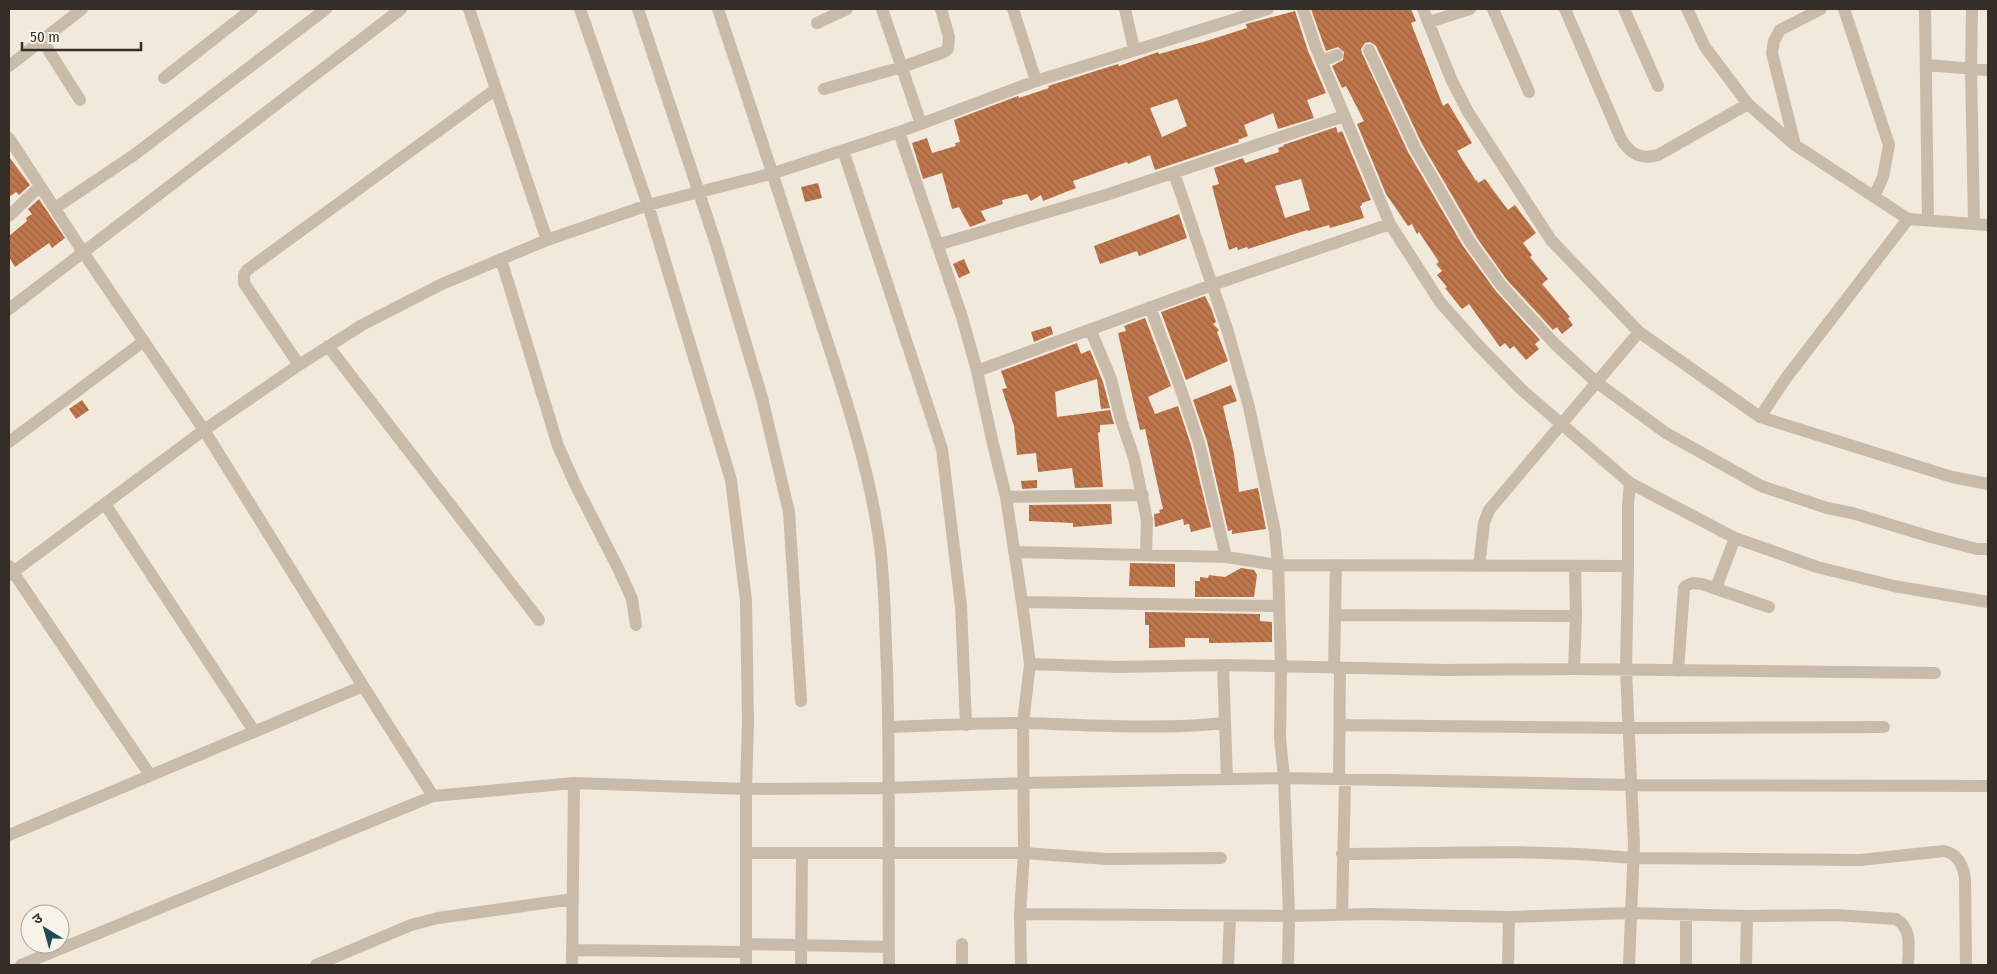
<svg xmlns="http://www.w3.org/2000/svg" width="1997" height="974" font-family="'Fira Sans Condensed','Noto Sans Devanagari',sans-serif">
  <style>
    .building { fill: url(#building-back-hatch); fill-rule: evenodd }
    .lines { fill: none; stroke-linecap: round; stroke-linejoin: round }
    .street { stroke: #c8bba9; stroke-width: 12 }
  </style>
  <defs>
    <pattern id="building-back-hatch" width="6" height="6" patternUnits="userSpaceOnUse" patternTransform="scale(1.25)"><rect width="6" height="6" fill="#bf764c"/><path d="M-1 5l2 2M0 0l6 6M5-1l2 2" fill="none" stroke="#9c613f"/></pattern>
  </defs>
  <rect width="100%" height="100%" fill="#f0e9dc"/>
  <path class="building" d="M 1311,9 L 1411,9 L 1416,21 L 1411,23 L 1443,106 L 1448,103 L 1472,143 L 1457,151 L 1476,181 L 1477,180 L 1478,183 L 1485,179 L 1508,210 L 1515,205 L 1536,233 L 1523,243 L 1532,255 L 1530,257 L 1548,279 L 1542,284 L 1570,317 L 1568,318 L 1573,325 L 1562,334 L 1557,327 L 1553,330 L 1507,280 L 1477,238 L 1422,144 L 1376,46 L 1370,42 L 1365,43 L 1361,49 L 1362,53 L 1408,152 L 1463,246 L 1495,290 L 1540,340 L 1535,344 L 1539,349 L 1526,360 L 1514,346 L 1510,349 L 1505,343 L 1500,347 L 1469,304 L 1462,309 L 1445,288 L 1447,287 L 1437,275 L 1442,271 L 1436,264 L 1439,262 L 1419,232 L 1417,234 L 1412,224 L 1408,226 L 1386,194 L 1357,124 L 1364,121 L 1346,86 L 1342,88 L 1332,66 L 1343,60 L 1344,52 L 1338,47 L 1326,51 Z
    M 1295,11 L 1308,51 L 1326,93 L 1307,100 L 1314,118 L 1278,129 L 1273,113 L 1244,125 L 1248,136 L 1238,140 L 1239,142 L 1155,170 L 1150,155 L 1128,164 L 1127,162 L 1073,181 L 1076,188 L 1043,201 L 1041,195 L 1031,201 L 1027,194 L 1002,200 L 1003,204 L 981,211 L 986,221 L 970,227 L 959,207 L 952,209 L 942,173 L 923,179 L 912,143 L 927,138 L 932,153 L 956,146 L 955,143 L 960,142 L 954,120 L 1018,96 L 1019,98 L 1049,88 L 1048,86 L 1118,64 L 1119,66 L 1158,52 L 1159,54 L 1203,42 L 1247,28 L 1246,24 ZM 1177,99 L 1187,126 L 1162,137 L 1150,108 Z
    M 1336,127 L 1338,133 L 1342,131 L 1371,200 L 1362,203 L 1362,205 L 1360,206 L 1364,218 L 1330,228 L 1329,225 L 1308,231 L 1307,230 L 1248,249 L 1247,247 L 1238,250 L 1237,247 L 1229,250 L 1212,186 L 1219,184 L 1214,168 L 1243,158 L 1245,163 L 1279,152 L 1278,148 L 1284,146 L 1283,145 ZM 1301,179 L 1310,210 L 1285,218 L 1275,186 Z
    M 9,157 L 30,185 L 19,195 L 16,192 L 9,197 Z
    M 818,183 L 822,198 L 805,202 L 801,187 Z
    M 39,199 L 65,238 L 52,248 L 49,243 L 15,267 L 9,257 L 9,236 L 27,221 L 26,218 L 32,214 L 28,209 Z
    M 1179,214 L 1187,238 L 1139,256 L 1137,251 L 1100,264 L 1094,246 Z
    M 964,259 L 970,273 L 959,278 L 953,264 Z
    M 1205,296 L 1211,308 L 1216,322 L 1213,324 L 1219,330 L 1217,332 L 1228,361 L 1186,380 L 1161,312 Z
    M 1145,318 L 1171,386 L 1148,397 L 1155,414 L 1178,406 L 1191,445 L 1211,527 L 1191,532 L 1189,524 L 1184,525 L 1183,519 L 1155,527 L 1154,514 L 1160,513 L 1159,510 L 1163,509 L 1145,429 L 1140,430 L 1118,333 L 1126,331 L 1124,326 Z
    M 1051,326 L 1053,334 L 1034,342 L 1031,332 Z
    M 1077,343 L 1081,354 L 1090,350 L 1103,382 L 1110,408 L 1101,409 L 1097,379 L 1055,392 L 1057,417 L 1110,410 L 1114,424 L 1100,425 L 1100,432 L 1098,433 L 1103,487 L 1075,488 L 1072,468 L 1038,472 L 1036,453 L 1017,455 L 1014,426 L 1002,389 L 1007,388 L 1001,371 Z
    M 1231,385 L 1237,401 L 1223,406 L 1234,454 L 1239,492 L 1258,488 L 1266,529 L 1232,534 L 1232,530 L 1228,531 L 1207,441 L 1193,400 Z
    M 82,400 L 89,410 L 76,419 L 69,409 Z
    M 1037,480 L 1037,488 L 1022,489 L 1021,481 Z
    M 1111,504 L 1112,524 L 1073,527 L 1073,523 L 1029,521 L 1029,505 Z
    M 1130,563 L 1175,564 L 1175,587 L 1129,586 Z
    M 1241,568 L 1254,570 L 1257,575 L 1254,597 L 1195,597 L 1195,581 L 1200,581 L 1200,577 L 1208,578 L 1209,575 L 1225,577 Z
    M 1145,612 L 1260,614 L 1260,621 L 1272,622 L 1272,642 L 1209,643 L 1209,638 L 1185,638 L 1185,647 L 1149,648 L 1149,625 L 1145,625 Z"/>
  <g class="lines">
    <path class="street" d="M 469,9 L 547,240
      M 580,9 L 648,205 L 731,480 L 746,601 L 748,722 L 746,789 L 746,965
      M 638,9 L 718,250 L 762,398 L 789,512 L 801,701
      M 718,9 C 751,107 783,205 815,304 C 841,384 869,463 880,546 C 885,587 885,628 887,669 C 890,768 888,867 889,965
      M 882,9 L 921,124
      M 1013,9 L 1036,81
      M 1125,9 L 1134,49
      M 1303,9 L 1316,48 L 1390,224 L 1440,302 L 1479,346 L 1522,390 L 1630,483 L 1735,538 L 1817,567 L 1894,586 L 1988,602
      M 1423,9 L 1452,81 L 1468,112 L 1551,240 L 1639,332 L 1760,417 L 1952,477 L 1988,484
      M 1493,9 L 1529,92
      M 1565,9 L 1621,139 C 1630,154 1641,160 1658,155 L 1748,104
      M 1624,9 L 1658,86
      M 1687,9 L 1705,47 L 1748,104 L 1795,145 L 1908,219 L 1988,225
      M 1844,9 L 1889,145 L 1883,177 L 1874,197
      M 1925,9 L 1928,220
      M 1972,9 L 1971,69 L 1974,223
      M 1429,22 L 1470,9
      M 817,23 L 847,9
      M 42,40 L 80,100
      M 1369,50 L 1415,148 L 1470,242 L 1501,285 L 1518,304 L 1556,345 L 1596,382 L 1666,433 L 1761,486 L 1827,508 L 1852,513 L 1931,537 L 1977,549 L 1988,549
      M 1322,61 L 1337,55
      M 1926,65 L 1988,70
      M 9,66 L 82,9
      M 164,78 L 252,9
      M 824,89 L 902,67 L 944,52 L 948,49 L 949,37 L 941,9
      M 899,132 L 962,317 L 977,371 L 993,444 L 1006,497 L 1022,602 L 1030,664 L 1023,723 L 1024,853 L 1020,914 L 1021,965
      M 9,138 L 83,252 L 204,430 L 363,686 L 433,796
      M 1795,145 L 1772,53 L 1774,41 L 1780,30 L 1821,9
      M 843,150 L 942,449 L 961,606 L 966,725
      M 1174,173 L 1228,332 L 1249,407 L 1275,532 L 1278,565 L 1281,667 L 1280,738 L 1284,778 L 1289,916 L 1288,965
      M 55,208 L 134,155 L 326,9
      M 9,216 L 40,186
      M 937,245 L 1109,194 L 1344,116
      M 501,259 L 558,446 L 576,486 L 619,570 L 632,599 L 636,625
      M 1150,307 L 1179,384 L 1199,443 L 1226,557
      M 9,309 L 401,9
      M 1091,331 L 1111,379 L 1121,420 L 1134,458 L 1147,520 L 1146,555
      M 328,346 L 539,620
      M 299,365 L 244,283 L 244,275 L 247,270 L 496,89
      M 977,371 L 1212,285 L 1390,224
      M 1760,417 L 1786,378 L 1908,219
      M 9,442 L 144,341
      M 1006,497 L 1143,495
      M 105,504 L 254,731
      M 1014,552 L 1226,557 L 1278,565 L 1628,566 L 1628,505 L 1630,483
      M 9,566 L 150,775
      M 1479,566 L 1484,523 L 1489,510 L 1639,332
      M 1628,566 L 1626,670 L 1634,845 L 1629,965
      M 9,575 L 204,430 L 299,365 L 362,325 L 442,284 L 547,240 L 648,205 L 774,173 L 899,132 L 1036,81 L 1268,9
      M 1716,588 L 1735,538
      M 1022,602 L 1278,606
      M 1335,615 L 1576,616 L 1575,566
      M 1030,664 L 1118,667 L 1223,665 L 1445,670 L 1574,669 L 1935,673
      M 1223,665 L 1227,779
      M 1334,668 L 1336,565
      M 1574,669 L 1576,616
      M 1678,671 L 1684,588 C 1689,582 1695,583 1702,584 L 1769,607
      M 1340,725 L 1628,728 L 1884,727
      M 889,727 C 934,726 981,722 1026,723 C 1092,725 1160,730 1225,723
      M 1339,779 L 1340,668
      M 9,835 L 363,686
      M 746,853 L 802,853 L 801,965
      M 802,853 L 1024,853 L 1107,859 L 1221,858
      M 1342,854 C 1439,854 1536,848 1632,858 L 1860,860 L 1944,851 C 1958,854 1963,865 1965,878 L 1966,965
      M 1020,914 L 1289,916 L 1370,914 L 1509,917 L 1630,913 L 1747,916 L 1835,915 L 1896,919 C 1913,929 1908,948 1908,965
      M 1342,915 L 1345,780
      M 746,944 L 889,947
      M 962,944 L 962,965
      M 572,950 L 746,952
      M 21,965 L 433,796 L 574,783 L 746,789 L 888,788 L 1023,783 L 1284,778 L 1632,785 L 1988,786
      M 316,965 L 411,925 L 438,918 L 573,899
      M 572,965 L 574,783
      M 1228,965 L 1230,916
      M 1508,965 L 1509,917
      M 1686,965 L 1686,914
      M 1746,965 L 1747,916"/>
  </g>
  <rect width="1997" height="974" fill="none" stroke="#352e28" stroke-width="20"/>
  <g transform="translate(45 929) rotate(323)"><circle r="24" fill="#f8f3e8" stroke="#aaa49b"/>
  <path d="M0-4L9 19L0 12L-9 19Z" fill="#204a54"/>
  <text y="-8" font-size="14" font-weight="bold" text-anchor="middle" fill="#352e28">उ</text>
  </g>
  <path d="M22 42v8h119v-8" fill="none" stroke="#352e28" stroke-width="2.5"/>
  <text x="30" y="42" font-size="15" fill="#352e28" stroke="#f8f3e8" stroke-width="4" paint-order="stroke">50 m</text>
</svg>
